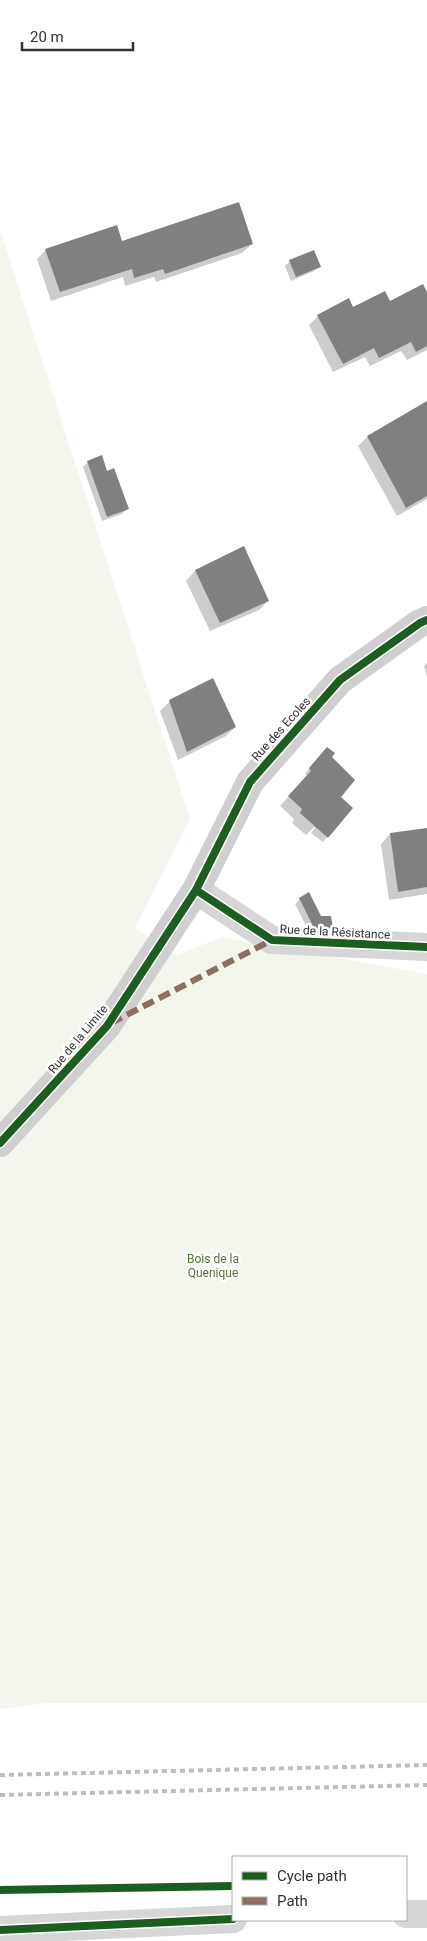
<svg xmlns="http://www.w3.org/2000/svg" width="427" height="1941" font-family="Roboto,sans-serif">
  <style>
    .green { fill: #f2f6ed }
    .shadow { fill: #0003 }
    .building { fill: #808080 }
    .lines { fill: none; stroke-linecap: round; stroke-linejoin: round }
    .street { stroke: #d6d6d6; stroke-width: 28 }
    .secondary { stroke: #cfcfcf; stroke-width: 28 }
    .rail { stroke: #bebebe; stroke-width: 4; stroke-dasharray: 5 4; stroke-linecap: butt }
    .quiet { stroke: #8d6e63; stroke-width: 6; stroke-dasharray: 12 6; stroke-linecap: butt }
    .cycleway-casing { stroke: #fff; stroke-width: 11 }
    .cycleway { stroke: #1b5e20; stroke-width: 8 }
    .labels { text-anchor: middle; stroke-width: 5; stroke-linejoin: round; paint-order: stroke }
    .street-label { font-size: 12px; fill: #323232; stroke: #fff }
    .park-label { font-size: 12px; fill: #54723a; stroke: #fff }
  </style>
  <rect width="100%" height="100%" fill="#fff"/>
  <path class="green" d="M 0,230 L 190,819 L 135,928 L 176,955 L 222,937 L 427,974 L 427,1703 L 47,1703 L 0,1709 Z"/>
  <path class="shadow" d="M 252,244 L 242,253 L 156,282 L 154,277 L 125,286 L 123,277 L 51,301 L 37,259 L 46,250 Z
    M 290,261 L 319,266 L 314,271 L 291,281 L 285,266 Z
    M 427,295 L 427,350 L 407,360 L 401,351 L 370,366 L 365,357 L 333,372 L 309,325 L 318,316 Z
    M 427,403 L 427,499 L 397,516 L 358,446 L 367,437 Z
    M 88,462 L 106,472 L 127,509 L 122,514 L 102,521 L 83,467 Z
    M 244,548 L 268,601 L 259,610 L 210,631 L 186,581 L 195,571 Z
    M 427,663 L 427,677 L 424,666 Z
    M 212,680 L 235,727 L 226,736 L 178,760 L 160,711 L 170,701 Z
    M 322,753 L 330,758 L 338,799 L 327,837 L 323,842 L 311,833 L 315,828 L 314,827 L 306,835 L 292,823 L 294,819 L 280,806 L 307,776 L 305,774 Z
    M 427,829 L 427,894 L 389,900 L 381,844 L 390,834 Z
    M 300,899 L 331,928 L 326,933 L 310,934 L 295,904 Z"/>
  <path class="building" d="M 239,202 L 253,244 L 165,274 L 163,269 L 134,278 L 132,269 L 60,292 L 45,249 L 117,225 L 122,241 Z
    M 314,250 L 321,267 L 296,277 L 289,260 Z
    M 423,284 L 427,292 L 427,346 L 416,352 L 411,342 L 379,358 L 374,348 L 343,364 L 317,315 L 349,298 L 353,307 L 385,291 L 390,301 Z
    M 427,401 L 427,496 L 406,508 L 367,436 Z
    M 102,455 L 107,471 L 114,468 L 129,509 L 107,517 L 87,461 Z
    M 244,546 L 269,601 L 220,623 L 195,570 Z
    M 213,678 L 236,727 L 187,752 L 169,700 Z
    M 327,747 L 335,753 L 332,757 L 355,780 L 341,797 L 353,808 L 328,838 L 300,813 L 302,809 L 288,796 L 311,771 L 309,768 Z
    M 427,828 L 427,887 L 398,892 L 390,833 Z
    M 309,892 L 321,916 L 331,916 L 333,928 L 315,930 L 299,898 Z"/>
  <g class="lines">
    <path class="street" d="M 196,890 L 272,940 L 427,947
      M 406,1914 L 427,1914
      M 0,1930 L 233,1919"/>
    <path class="secondary" d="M 0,1143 L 107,1026 L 196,890 L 250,782 L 340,680 L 420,623 L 427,620"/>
    <path class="rail" d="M 0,1775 L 427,1765
      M 0,1795 L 427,1785"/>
    <path class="quiet" d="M 111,1023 L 272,940"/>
    <g class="cycleway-casing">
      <path id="cycleway" d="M 196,890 L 272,940 L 427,947
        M 0,1143 L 107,1026 L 196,890 L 250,782 L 340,680 L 420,623 L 427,620
        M 0,1890 L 233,1886
        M 0,1930 L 233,1919"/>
    </g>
    <use href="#cycleway" class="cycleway"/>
  </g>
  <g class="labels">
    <g class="street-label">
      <text transform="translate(281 729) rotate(-48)" y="4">Rue des Ecoles</text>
      <text transform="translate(335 932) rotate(3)" y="4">Rue de la Résistance</text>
      <text transform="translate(78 1039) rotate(-50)" y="4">Rue de la Limite</text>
    </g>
    <g class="park-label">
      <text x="213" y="1263">Bois de la<tspan x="213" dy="14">Quenique</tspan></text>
    </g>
  </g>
  <rect x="232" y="1856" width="175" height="65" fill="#ffffff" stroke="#adadad"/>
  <rect x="242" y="1872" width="25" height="8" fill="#1b5e20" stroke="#adadad"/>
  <text x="277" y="1881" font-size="15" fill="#323232">Cycle path</text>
  <rect x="242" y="1897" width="25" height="8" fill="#8d6e63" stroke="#adadad"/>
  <text x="277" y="1906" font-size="15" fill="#323232">Path</text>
  <path d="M22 42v8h111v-8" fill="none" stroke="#323232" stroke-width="2.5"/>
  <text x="30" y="42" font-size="15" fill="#323232" stroke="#ffffff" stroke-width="4" paint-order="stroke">20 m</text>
</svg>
